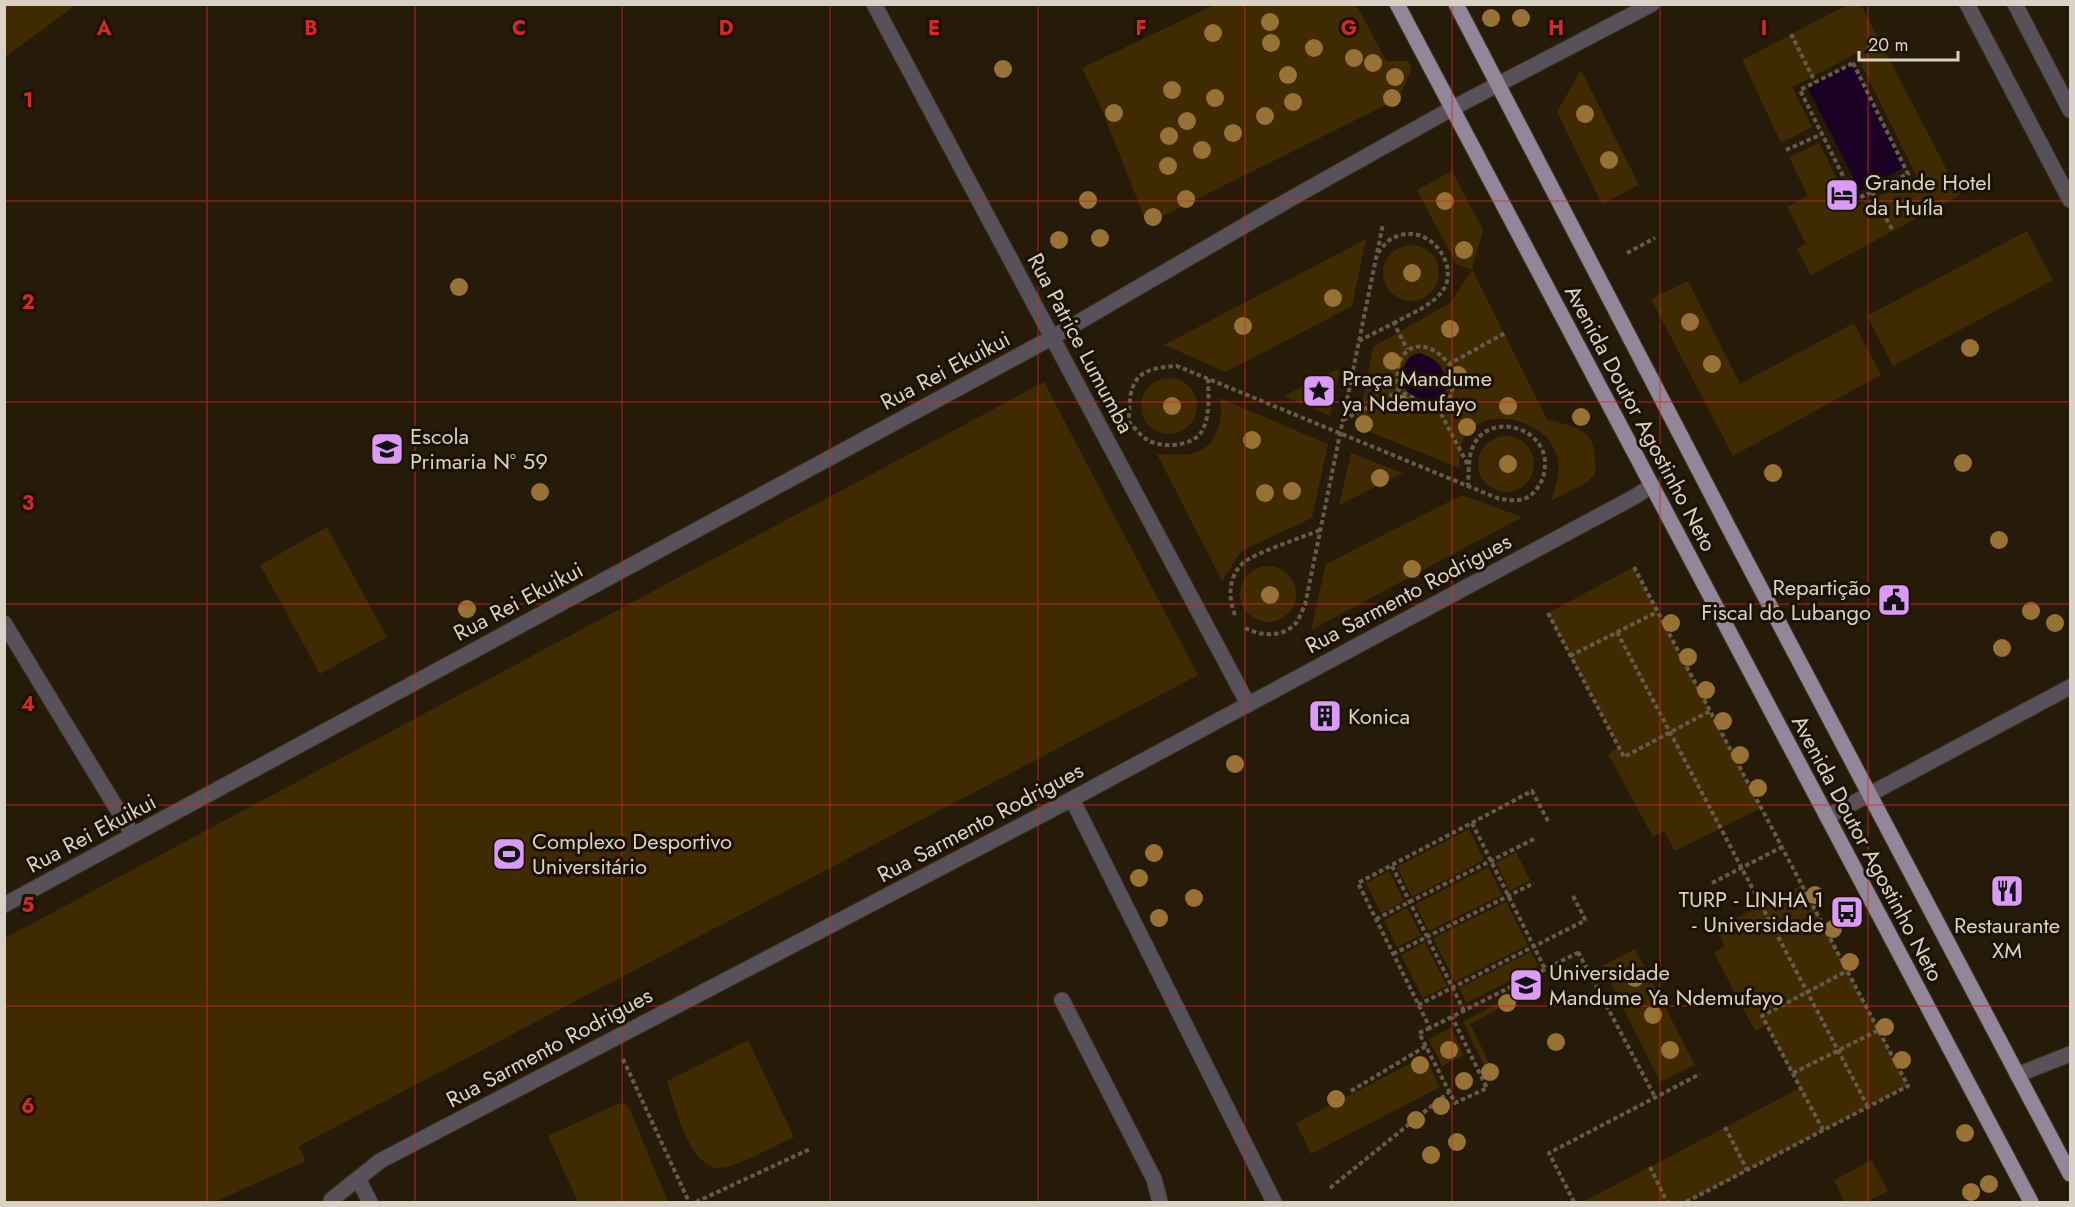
<svg xmlns="http://www.w3.org/2000/svg" width="2075" height="1207" font-family="Jost,sans-serif">
  <style>
    .green { fill: #3f2a02 }
    .water { fill: #1b0026 }
    .lines { fill: none; stroke-linecap: round; stroke-linejoin: round }
    .minor-casing { stroke: #3f3524; stroke-width: 17 }
    .major-casing { stroke: #3f3524; stroke-width: 17 }
    .path { stroke: #655b4b; stroke-width: 4; stroke-dasharray: 4.5 3; stroke-linecap: butt }
    .minor { stroke: #57525a; stroke-width: 15 }
    .major { stroke: #928698; stroke-width: 15 }
    .tree { fill: #987235 }
    .grid { fill: none; stroke: #d62828; stroke-width: 1.5; stroke-opacity: 0.55 }
    .labels { text-anchor: middle; stroke-width: 6; stroke-linejoin: round; paint-order: stroke }
    .poi-label { font-size: 22px; fill: #dad2c7; stroke: #1c1202; text-anchor: start }
    .street-label { font-size: 22px; fill: #dad2c7; stroke: #1c1202 }
    .grid-label { font-size: 20px; text-anchor: middle; font-weight: bold; fill: #d62828; stroke: #1c1202; stroke-width: 6; stroke-linejoin: round; paint-order: stroke }
  </style>
  <rect width="100%" height="100%" fill="#261b09"/>
  <path class="green" d="M 5,4 L 76,4 L 76,5 L 5,57 Z
    M 1356,4 L 1386,61 L 1408,61 L 1412,69 L 1398,99 L 1147,224 L 1102,110 L 1082,68 L 1214,5 Z
    M 1847,5 L 1861,5 L 1960,195 L 1811,275 L 1797,249 L 1806,244 L 1787,207 L 1808,196 L 1789,157 L 1819,143 L 1852,209 L 1917,177 L 1856,54 L 1792,87 L 1812,127 L 1781,143 L 1742,60 Z
    M 1581,70 L 1639,185 L 1602,204 L 1557,112 Z
    M 1452,171 L 1483,230 L 1472,269 L 1547,419 C 1584,429 1598,431 1595,474 L 1586,483 L 1551,501 C 1556,487 1560,474 1558,460 C 1551,421 1487,403 1465,436 C 1459,446 1460,458 1459,468 L 1358,427 L 1373,347 L 1450,303 L 1472,270 L 1456,264 L 1417,190 Z
    M 2027,231 L 2053,280 L 1893,366 L 1867,316 Z
    M 1366,239 L 1352,306 L 1226,372 L 1164,345 Z
    M1383 273a28 28 0 1 1 56 0a28 28 0 1 1-56 0Z
    M 1688,281 L 1740,384 L 1854,323 L 1881,375 L 1733,456 L 1651,299 Z
    M 1340,368 L 1330,416 L 1284,396 Z
    M1141 406a28 28 0 1 1 56 0a28 28 0 1 1-56 0Z
    M 1044,382 L 1198,675 L 299,1146 L 306,1161 L 214,1202 L 5,1202 L 5,938 Z
    M 1220,398 L 1328,444 L 1312,518 L 1241,551 L 1222,581 L 1157,454 C 1170,454 1187,457 1199,451 C 1219,442 1223,417 1220,398 Z
    M1478 464a28 28 0 1 1 56 0a28 28 0 1 1-56 0Z
    M 1351,453 L 1403,473 L 1339,505 Z
    M 1462,495 L 1522,517 L 1311,630 L 1326,564 Z
    M 327,527 L 387,637 L 320,674 L 260,565 Z
    M1240 594a28 28 0 1 1 56 0a28 28 0 1 1-56 0Z
    M 1634,567 L 1761,808 L 1675,851 L 1664,831 L 1653,837 L 1608,754 L 1619,747 L 1548,613 Z
    M 1469,829 L 1484,860 L 1412,897 L 1397,867 Z
    M 1516,852 L 1530,880 L 1510,891 L 1496,863 Z
    M 1488,867 L 1502,895 L 1429,931 L 1415,904 Z
    M 1389,871 L 1404,901 L 1381,913 L 1366,883 Z
    M 1802,885 L 1908,1086 L 1686,1202 L 1583,1202 L 1800,1088 L 1767,1025 L 1755,1031 L 1714,953 L 1725,946 L 1716,928 Z
    M 1506,902 L 1528,945 L 1455,982 L 1433,938 Z
    M 1407,908 L 1421,935 L 1397,947 L 1384,920 Z
    M 1425,942 L 1447,986 L 1423,998 L 1401,955 Z
    M 1635,949 L 1695,1065 L 1660,1082 L 1602,966 Z
    M 1531,952 L 1538,966 L 1466,1003 L 1459,988 Z
    M 1526,988 L 1529,993 L 1470,1024 L 1496,1077 L 1491,1080 L 1463,1022 Z
    M 1451,1028 L 1464,1055 L 1442,1066 L 1429,1039 Z
    M 748,1040 L 794,1137 C 773,1147 750,1160 727,1167 C 691,1178 675,1105 667,1081 Z
    M 1425,1056 L 1440,1087 L 1311,1154 L 1296,1123 Z
    M 625,1103 L 630,1110 L 668,1202 L 578,1202 L 548,1136 L 617,1104 Z
    M 1872,1160 L 1888,1191 L 1866,1202 L 1845,1202 L 1834,1180 Z"/>
  <path class="water" d="M 1853,63 L 1905,167 L 1860,191 L 1807,86 Z
    M 1419,353 C 1432,357 1442,363 1445,377 C 1458,429 1375,394 1411,356 Z"/>
  <g class="lines">
    <g class="minor-casing">
      <path id="minor" d="M 874,4 L 1248,704
        M 1967,4 L 2070,200
        M 2015,4 L 2070,110
        M 4,623 L 133,835
        M 1072,799 L 1274,1202
        M 1827,817 L 2070,687
        M 4,905 L 1053,337 L 1292,198 L 1451,109 L 1652,4
        M 1062,1000 L 1154,1179 L 1160,1202
        M 2017,1075 L 2070,1054
        M 358,1179 L 370,1202
        M 331,1200 L 380,1161 L 1072,799 L 1636,496 L 1651,486"/>
    </g>
    <g class="major-casing">
      <path id="major" d="M 1397,4 L 2031,1202
        M 1456,4 L 1732,534 L 2070,1174"/>
    </g>
    <path class="path" d="M 1791,34 L 1815,82
      M 1853,63 L 1908,174 L 1855,200 L 1800,90 Z
      M 1786,150 L 1822,134
      M 1872,192 L 1893,231
      M 1378,253 C 1382,248 1386,242 1391,239 C 1428,218 1463,267 1441,293 C 1429,307 1410,314 1394,323
      M 1627,253 L 1655,238
      M 1359,341 L 1394,323 L 1407,349
      M 1208,379 C 1208,395 1211,415 1202,431 C 1193,447 1160,449 1146,439 C 1140,435 1134,427 1129,422 C 1129,381 1134,368 1177,366 L 1497,498 C 1511,501 1525,503 1535,491 C 1543,482 1545,473 1545,461 C 1542,424 1485,412 1472,449 C 1468,460 1469,474 1468,486
      M 1399,391 C 1390,349 1421,330 1449,364 L 1505,333
      M 1439,410 C 1455,398 1455,382 1449,364
      M 1343,420 L 1399,391 L 1439,410 L 1416,408 L 1439,410 L 1469,467
      M 1634,567 L 1908,1086 L 1686,1202
      M 1548,613 L 1624,757 L 1710,711
      M 1235,615 C 1228,598 1228,577 1243,563 C 1254,553 1304,537 1320,530
      M 1245,628 C 1261,636 1283,638 1296,623 C 1300,618 1302,610 1305,605 L 1383,224
      M 1617,632 L 1868,1107
      M 1570,656 L 1657,612
      M 1548,821 L 1532,791 L 1358,883 L 1430,1028 L 1581,951
      M 1472,823 L 1545,969
      M 1392,866 L 1464,1011
      M 1712,883 L 1782,847
      M 1573,896 L 1586,921
      M 1376,919 L 1536,838
      M 1578,952 L 1655,1097
      M 1393,954 L 1534,883
      M 1418,1005 L 1586,920
      M 1430,1028 L 1419,1033 L 1455,1103 L 1487,1088 L 1452,1017
      M 623,1059 L 689,1202
      M 1793,1073 L 1879,1030
      M 1351,1091 L 1426,1046
      M 1725,1127 L 1747,1170
      M 1823,1130 L 1762,1016 L 1847,971
      M 1650,1167 L 1667,1202
      M 1330,1188 L 1449,1092
      M 696,1202 L 810,1149
      M 1574,1202 L 1549,1153 L 1700,1074"/>
    <use href="#minor" class="minor"/>
    <use href="#major" class="major"/>
  </g>
  <g class="tree">
    <circle cx="1491" cy="18" r="9"/>
    <circle cx="1521" cy="18" r="9"/>
    <circle cx="1270" cy="22" r="9"/>
    <circle cx="1213" cy="33" r="9"/>
    <circle cx="1271" cy="43" r="9"/>
    <circle cx="1314" cy="48" r="9"/>
    <circle cx="1354" cy="58" r="9"/>
    <circle cx="1373" cy="63" r="9"/>
    <circle cx="1003" cy="69" r="9"/>
    <circle cx="1288" cy="75" r="9"/>
    <circle cx="1395" cy="77" r="9"/>
    <circle cx="1172" cy="90" r="9"/>
    <circle cx="1215" cy="98" r="9"/>
    <circle cx="1392" cy="98" r="9"/>
    <circle cx="1293" cy="102" r="9"/>
    <circle cx="1114" cy="113" r="9"/>
    <circle cx="1585" cy="114" r="9"/>
    <circle cx="1265" cy="116" r="9"/>
    <circle cx="1187" cy="121" r="9"/>
    <circle cx="1233" cy="133" r="9"/>
    <circle cx="1169" cy="136" r="9"/>
    <circle cx="1202" cy="150" r="9"/>
    <circle cx="1609" cy="160" r="9"/>
    <circle cx="1168" cy="166" r="9"/>
    <circle cx="1186" cy="199" r="9"/>
    <circle cx="1088" cy="200" r="9"/>
    <circle cx="1445" cy="201" r="9"/>
    <circle cx="1153" cy="217" r="9"/>
    <circle cx="1100" cy="238" r="9"/>
    <circle cx="1059" cy="240" r="9"/>
    <circle cx="1464" cy="250" r="9"/>
    <circle cx="1412" cy="273" r="9"/>
    <circle cx="459" cy="287" r="9"/>
    <circle cx="1333" cy="298" r="9"/>
    <circle cx="1690" cy="322" r="9"/>
    <circle cx="1243" cy="326" r="9"/>
    <circle cx="1450" cy="329" r="9"/>
    <circle cx="1970" cy="348" r="9"/>
    <circle cx="1392" cy="361" r="9"/>
    <circle cx="1712" cy="364" r="9"/>
    <circle cx="1458" cy="375" r="9"/>
    <circle cx="1401" cy="404" r="9"/>
    <circle cx="1172" cy="406" r="9"/>
    <circle cx="1508" cy="406" r="9"/>
    <circle cx="1581" cy="417" r="9"/>
    <circle cx="1364" cy="424" r="9"/>
    <circle cx="1467" cy="427" r="9"/>
    <circle cx="1252" cy="440" r="9"/>
    <circle cx="1963" cy="463" r="9"/>
    <circle cx="1508" cy="464" r="9"/>
    <circle cx="1773" cy="473" r="9"/>
    <circle cx="1380" cy="478" r="9"/>
    <circle cx="1292" cy="491" r="9"/>
    <circle cx="540" cy="492" r="9"/>
    <circle cx="1265" cy="493" r="9"/>
    <circle cx="1999" cy="540" r="9"/>
    <circle cx="1412" cy="569" r="9"/>
    <circle cx="1270" cy="595" r="9"/>
    <circle cx="467" cy="609" r="9"/>
    <circle cx="2031" cy="611" r="9"/>
    <circle cx="1671" cy="623" r="9"/>
    <circle cx="2055" cy="623" r="9"/>
    <circle cx="2002" cy="648" r="9"/>
    <circle cx="1688" cy="657" r="9"/>
    <circle cx="1706" cy="690" r="9"/>
    <circle cx="1723" cy="721" r="9"/>
    <circle cx="1740" cy="755" r="9"/>
    <circle cx="1235" cy="764" r="9"/>
    <circle cx="1758" cy="788" r="9"/>
    <circle cx="1154" cy="853" r="9"/>
    <circle cx="1139" cy="878" r="9"/>
    <circle cx="1815" cy="895" r="9"/>
    <circle cx="1194" cy="898" r="9"/>
    <circle cx="1159" cy="918" r="9"/>
    <circle cx="1833" cy="929" r="9"/>
    <circle cx="1850" cy="962" r="9"/>
    <circle cx="1635" cy="978" r="9"/>
    <circle cx="1507" cy="1003" r="9"/>
    <circle cx="1653" cy="1015" r="9"/>
    <circle cx="1885" cy="1027" r="9"/>
    <circle cx="1556" cy="1042" r="9"/>
    <circle cx="1449" cy="1050" r="9"/>
    <circle cx="1670" cy="1050" r="9"/>
    <circle cx="1902" cy="1060" r="9"/>
    <circle cx="1420" cy="1065" r="9"/>
    <circle cx="1490" cy="1072" r="9"/>
    <circle cx="1464" cy="1081" r="9"/>
    <circle cx="1336" cy="1099" r="9"/>
    <circle cx="1441" cy="1106" r="9"/>
    <circle cx="1416" cy="1120" r="9"/>
    <circle cx="1965" cy="1133" r="9"/>
    <circle cx="1457" cy="1142" r="9"/>
    <circle cx="1431" cy="1155" r="9"/>
    <circle cx="1989" cy="1184" r="9"/>
    <circle cx="1971" cy="1192" r="9"/>
  </g>
  <path class="grid" d="M 207,4 L 207,1202M 415,4 L 415,1202M 622,4 L 622,1202M 830,4 L 830,1202M 1038,4 L 1038,1202M 1245,4 L 1245,1202M 1452,4 L 1452,1202M 1660,4 L 1660,1202M 1868,4 L 1868,1202M 4,201 L 2070,201M 4,402 L 2070,402M 4,604 L 2070,604M 4,805 L 2070,805M 4,1006 L 2070,1006"/>
  <defs>
    <g id="hotel-square" transform="scale(1.725)"><rect x="-9" y="-9" width="18" height="18" rx="4" fill="#da9af6" stroke="#1c1202"/><path d="M-6-4.5h1.5V1H6V5H4.5V3h-9V5H-6ZM-4 0a1.8 1.8 0 1 1 3.6 0ZM.5 0V-2.5h3Q6-2.5 6 0Z" fill="#111"/></g>
    <g id="sight-square" transform="scale(1.725)"><rect x="-9" y="-9" width="18" height="18" rx="4" fill="#da9af6" stroke="#1c1202"/><path d="M0-6L1.8-2.2L6-1.7L2.9 1.2L3.7 5.4L0 3.3L-3.7 5.4L-2.9 1.2L-6-1.7L-1.8-2.2Z" fill="#111"/></g>
    <g id="school-square" transform="scale(1.725)"><rect x="-9" y="-9" width="18" height="18" rx="4" fill="#da9af6" stroke="#1c1202"/><path d="M0-5L7-2L0 1L-7-2ZM-4 1L0 2.5L4 1V4Q0 6-4 4Z" fill="#111"/></g>
    <g id="civic-square" transform="scale(1.725)"><rect x="-9" y="-9" width="18" height="18" rx="4" fill="#da9af6" stroke="#1c1202"/><path d="M-.6-6.5H3V-4.5H.6V-3L4-1V1h2V6H-6V1h2V-1L-.6-3ZM-1.2 2.5V6h2.4V2.5Z" fill="#111"/></g>
    <g id="building-square" transform="scale(1.725)"><rect x="-9" y="-9" width="18" height="18" rx="4" fill="#da9af6" stroke="#1c1202"/><path d="M-4-6H4V6H1V3H-1V6H-4ZM-2.5-4.3h1.7v1.8h-1.7ZM.8-4.3h1.7v1.8H.8ZM-2.5-1h1.7V.8h-1.7ZM.8-1h1.7V.8H.8Z" fill="#111"/></g>
    <g id="stadium-square" transform="scale(1.725)"><rect x="-9" y="-9" width="18" height="18" rx="4" fill="#da9af6" stroke="#1c1202"/><path d="M0-5a6.5 5 0 1 0 0 10a6.5 5 0 1 0 0-10ZM-3.5-1.8h7v3.6h-7Z" fill="#111"/></g>
    <g id="restaurant-square" transform="scale(1.725)"><rect x="-9" y="-9" width="18" height="18" rx="4" fill="#da9af6" stroke="#1c1202"/><path d="M-5-6h1v4h1v-4h1v4h1v-4h1v5L-1.5 .5V6h-2V.5L-5-1ZM5-6V6H3V1.5H1.5Q1.5-4 5-6Z" fill="#111"/></g>
    <g id="bus-square" transform="scale(1.725)"><rect x="-9" y="-9" width="18" height="18" rx="4" fill="#da9af6" stroke="#1c1202"/><path d="M-5-6H5V4H4V6H2V4H-2V6H-4V4H-5ZM-3.5-4V0h7V-4ZM-3.5 1.2v1.5H-2V1.2ZM2 1.2v1.5H3.5V1.2Z" fill="#111"/></g>
    <g id="university-square" transform="scale(1.725)"><rect x="-9" y="-9" width="18" height="18" rx="4" fill="#da9af6" stroke="#1c1202"/><path d="M0-5L7-2L0 1L-7-2ZM-4 1L0 2.5L4 1V4Q0 6-4 4Z" fill="#111"/></g>
  </defs>
  <g fill-rule="evenodd">
    <use href="#hotel-square" x="1842" y="195"/>
    <use href="#sight-square" x="1319" y="391"/>
    <use href="#school-square" x="387" y="449"/>
    <use href="#civic-square" x="1894" y="600"/>
    <use href="#building-square" x="1325" y="716"/>
    <use href="#stadium-square" x="509" y="854"/>
    <use href="#restaurant-square" x="2007" y="891"/>
    <use href="#bus-square" x="1847" y="912"/>
    <use href="#university-square" x="1526" y="985"/>
  </g>
  <g class="labels">
    <g class="poi-label">
      <text x="1865" y="190">Grande Hotel<tspan x="1865" dy="25">da Huíla</tspan></text>
      <text x="1342" y="386">Praça Mandume<tspan x="1342" dy="25">ya Ndemufayo</tspan></text>
      <text x="410" y="444">Escola<tspan x="410" dy="25">Primaria Nº 59</tspan></text>
      <text x="1871" y="595" text-anchor="end">Repartição<tspan x="1871" dy="25">Fiscal do Lubango</tspan></text>
      <text x="1348" y="724">Konica</text>
      <text x="532" y="849">Complexo Desportivo<tspan x="532" dy="25">Universitário</tspan></text>
      <text x="1824" y="907" text-anchor="end">TURP - LINHA 1<tspan x="1824" dy="25">- Universidade</tspan></text>
      <text x="2007" y="933" text-anchor="middle">Restaurante<tspan x="2007" dy="25">XM</tspan></text>
      <text x="1549" y="980">Universidade<tspan x="1549" dy="25">Mandume Ya Ndemufayo</tspan></text>
    </g>
    <g class="street-label">
      <text transform="translate(1081 343) rotate(62)" y="8">Rua Patrice Lumumba</text>
      <text transform="translate(945 370) rotate(-28)" y="8">Rua Rei Ekuikui</text>
      <text transform="translate(1641 418) rotate(62)" y="8">Avenida Doutor Agostinho Neto</text>
      <text transform="translate(1408 593) rotate(-28)" y="8">Rua Sarmento Rodrigues</text>
      <text transform="translate(518 601) rotate(-28)" y="8">Rua Rei Ekuikui</text>
      <text transform="translate(980 822) rotate(-28)" y="8">Rua Sarmento Rodrigues</text>
      <text transform="translate(91 833) rotate(-28)" y="8">Rua Rei Ekuikui</text>
      <text transform="translate(1868 848) rotate(62)" y="8">Avenida Doutor Agostinho Neto</text>
      <text transform="translate(549 1047) rotate(-28)" y="8">Rua Sarmento Rodrigues</text>
    </g>
  </g>
  <g class="grid-label">
    <text x="104" y="35">A</text>
    <text x="311" y="35">B</text>
    <text x="519" y="35">C</text>
    <text x="726" y="35">D</text>
    <text x="934" y="35">E</text>
    <text x="1141" y="35">F</text>
    <text x="1349" y="35">G</text>
    <text x="1556" y="35">H</text>
    <text x="1764" y="35">I</text>
    <text x="28" y="107">1</text>
    <text x="28" y="309">2</text>
    <text x="28" y="510">3</text>
    <text x="28" y="711">4</text>
    <text x="28" y="912">5</text>
    <text x="28" y="1113">6</text>
  </g>
  <rect width="2075" height="1207" fill="none" stroke="#dad2c7" stroke-width="12"/>
  <path d="M1859 51v9h99v-9" fill="none" stroke="#dad2c7" stroke-width="3"/>
  <text x="1868" y="51" font-size="18" fill="#dad2c7" stroke="#1c1202" stroke-width="4.5" paint-order="stroke">20 m</text>
</svg>
